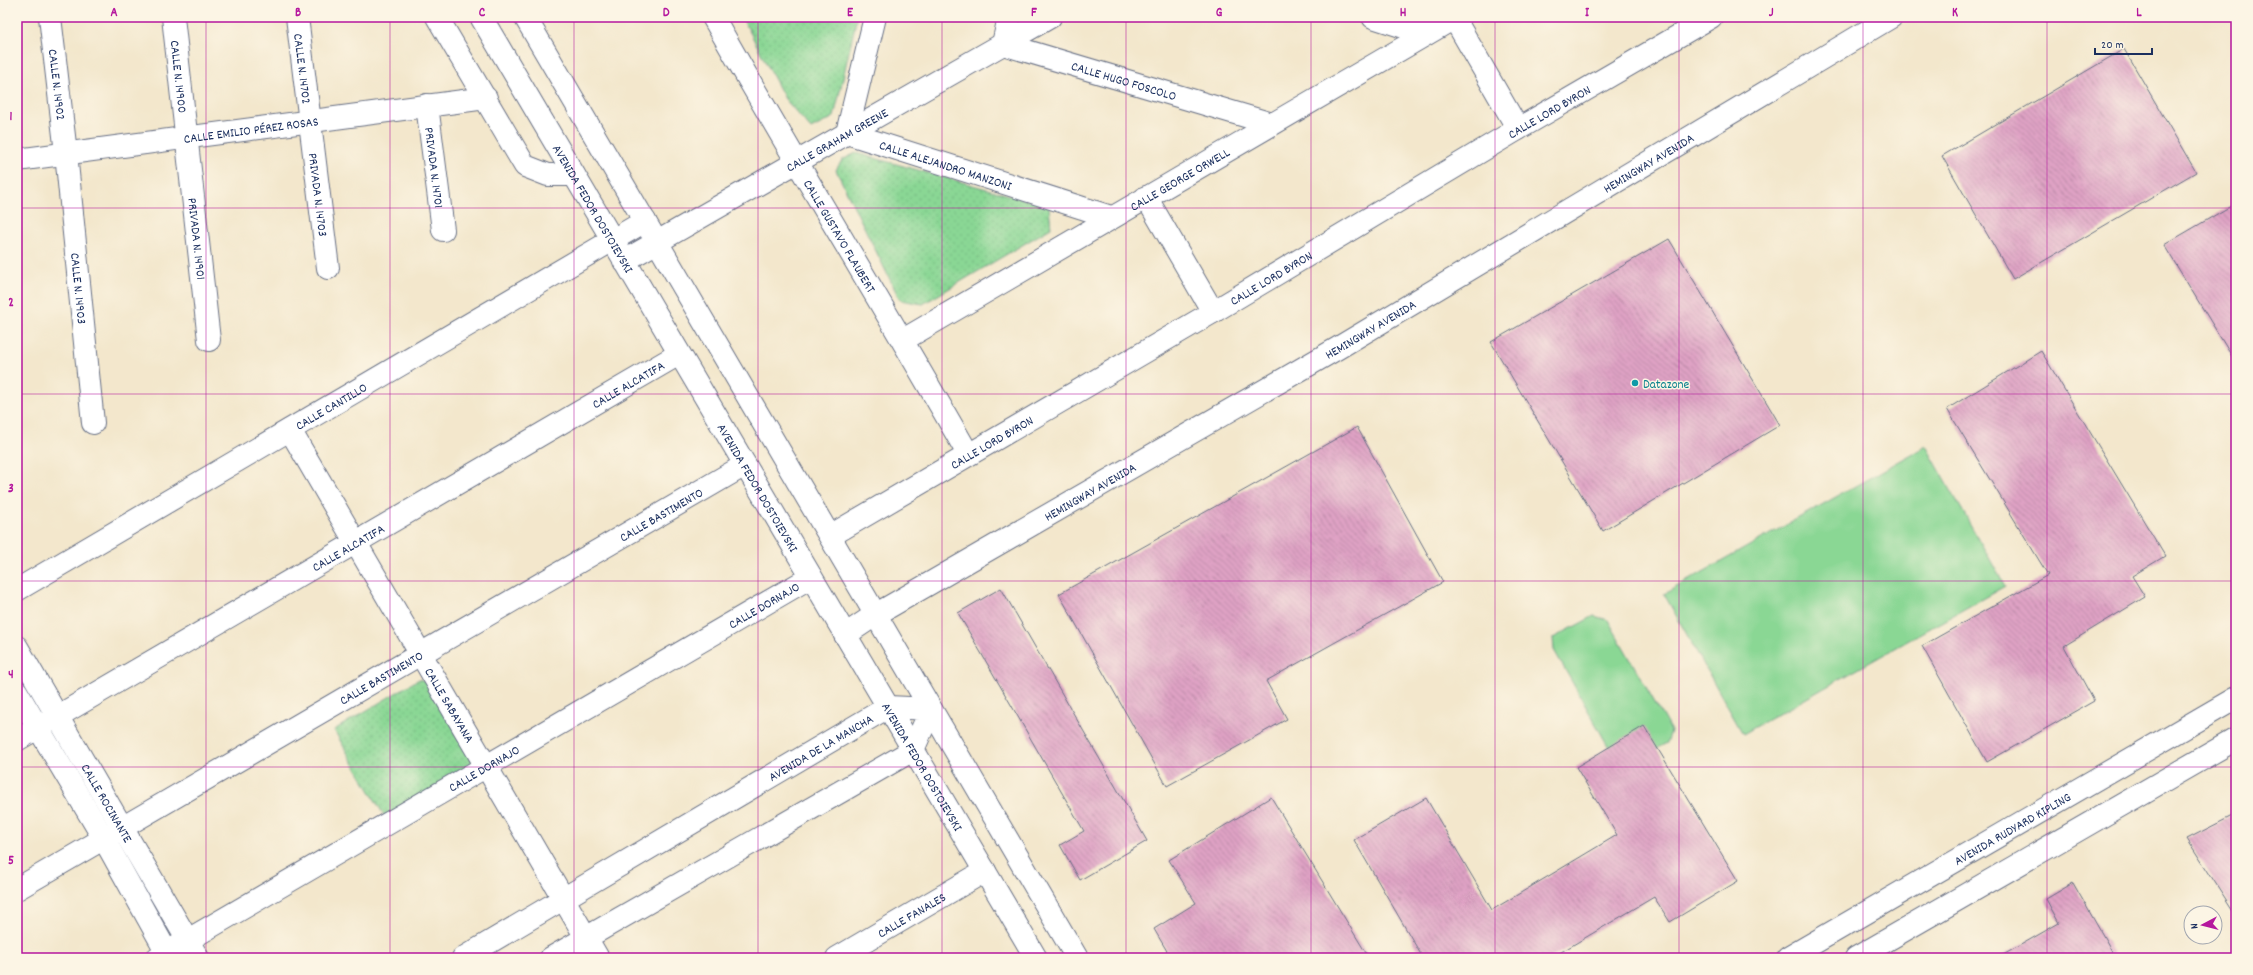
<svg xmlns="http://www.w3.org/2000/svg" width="2253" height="975" font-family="Dekko,sans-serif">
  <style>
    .park { fill: url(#park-dots); stroke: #528379 }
    .pitch { fill: #8ad794; stroke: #528379 }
    .building { fill: url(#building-back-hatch) }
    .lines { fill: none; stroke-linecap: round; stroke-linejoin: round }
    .minor-casing { stroke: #676f84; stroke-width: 24 }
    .tertiary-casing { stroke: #676f84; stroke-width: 24 }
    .secondary-casing { stroke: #676f84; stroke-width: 24 }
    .minor { stroke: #fff; stroke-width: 22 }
    .tertiary { stroke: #fff; stroke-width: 22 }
    .secondary { stroke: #fff; stroke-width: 22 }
    .grid { fill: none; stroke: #b5179e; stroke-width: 1; stroke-opacity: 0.55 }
    .culture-dot { fill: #0f9aa8; stroke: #fcf5e5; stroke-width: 1.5 }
    .labels { text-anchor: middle; stroke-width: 3; stroke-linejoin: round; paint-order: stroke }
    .street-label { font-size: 13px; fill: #1b2f5e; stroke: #fcf5e5 }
    .culture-label { font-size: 13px; fill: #0d838f; stroke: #fcf5e5; text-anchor: start }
    .neatline { fill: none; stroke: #b5179e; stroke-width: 1.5 }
    .grid-label { font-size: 13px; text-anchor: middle; font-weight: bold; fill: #b5179e }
  </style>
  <defs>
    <pattern id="park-dots" width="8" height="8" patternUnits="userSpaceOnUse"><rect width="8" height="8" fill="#8ad794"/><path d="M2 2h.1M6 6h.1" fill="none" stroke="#76b982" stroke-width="1.8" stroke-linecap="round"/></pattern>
    <pattern id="building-back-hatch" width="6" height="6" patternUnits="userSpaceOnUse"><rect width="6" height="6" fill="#dfa2c4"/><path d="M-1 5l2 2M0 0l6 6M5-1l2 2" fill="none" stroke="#b484a2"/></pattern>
  </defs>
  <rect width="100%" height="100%" fill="#fcf5e5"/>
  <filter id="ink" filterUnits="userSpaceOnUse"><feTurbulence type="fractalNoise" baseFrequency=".025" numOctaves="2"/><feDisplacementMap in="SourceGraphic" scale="8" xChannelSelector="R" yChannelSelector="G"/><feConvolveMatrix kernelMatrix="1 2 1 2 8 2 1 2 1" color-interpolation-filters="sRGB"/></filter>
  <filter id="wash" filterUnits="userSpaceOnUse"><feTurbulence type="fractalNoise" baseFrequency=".012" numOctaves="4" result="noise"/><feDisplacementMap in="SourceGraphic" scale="16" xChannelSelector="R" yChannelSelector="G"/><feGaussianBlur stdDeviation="0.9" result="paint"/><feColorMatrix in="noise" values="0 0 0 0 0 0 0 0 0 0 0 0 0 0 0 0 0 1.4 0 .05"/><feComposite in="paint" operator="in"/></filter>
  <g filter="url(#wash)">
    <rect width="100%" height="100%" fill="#f3e7cc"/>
    <path class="park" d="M 742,17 L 857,17 L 834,117 L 811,129 L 785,99 Z
      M 856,153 L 1049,206 L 1051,228 L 923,304 L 900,300 L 836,170 L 842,160 Z
      M 419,679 L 428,682 L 472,760 L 472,768 L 385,817 L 334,730 Z"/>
    <path class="pitch" d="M 1926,446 L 2005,586 L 1743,734 L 1664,594 Z
      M 1594,616 L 1608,620 L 1671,731 L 1667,743 L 1628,763 L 1616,760 L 1554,650 L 1553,638 Z"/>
    <g id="blocks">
      <path class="building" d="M 2124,49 L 2196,172 L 2013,279 L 1942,156 Z
        M 2236,203 L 2236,363 L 2164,245 Z
        M 1669,239 L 1780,425 L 1603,531 L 1491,342 Z
        M 2041,351 L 2165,556 L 2132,576 L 2145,597 L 2064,646 L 2094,701 L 1987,762 L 1922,646 L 2048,575 L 1947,409 Z
        M 1357,427 L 1443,582 L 1266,681 L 1287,719 L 1167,786 L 1059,594 Z
        M 1001,588 L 1147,841 L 1080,880 L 1060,845 L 1084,831 L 958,613 Z
        M 1644,726 L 1738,881 L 1670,922 L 1654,897 L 1551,958 L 1423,958 L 1354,840 L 1426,798 L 1492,910 L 1617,835 L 1576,767 Z
        M 1271,797 L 1369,958 L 1171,958 L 1154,929 L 1196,903 L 1169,860 Z
        M 2236,814 L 2236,915 L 2187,839 Z
        M 2073,883 L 2113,953 L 2104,958 L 1998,958 L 2059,923 L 2046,899 Z"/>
    </g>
  </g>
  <g filter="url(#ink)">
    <use href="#blocks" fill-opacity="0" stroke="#676f84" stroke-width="1"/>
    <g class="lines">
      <g class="minor-casing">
        <g id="minor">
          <path id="s1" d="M 50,17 L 66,153 L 93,423"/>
          <path id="s2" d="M 173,17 L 209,340"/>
          <path id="s3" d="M 297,17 L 328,268"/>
          <path id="s4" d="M 713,17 C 796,164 885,308 968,454"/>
          <path id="s5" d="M 875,17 L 847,133 L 1111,217"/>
          <path id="s6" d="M 1009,17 L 1003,44 L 1272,124"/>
          <path d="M 1373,17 L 1426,34"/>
          <path d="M 1454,18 L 1518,129"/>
          <path id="s7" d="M 427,105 L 443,230"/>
          <path id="s8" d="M 17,160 L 486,98"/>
          <path d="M 1146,197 L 1213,312"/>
          <path id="s9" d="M 624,261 L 1050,17"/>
          <path id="s10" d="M 903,340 L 1456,17"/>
          <path id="s11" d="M 290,430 L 598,958"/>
          <path id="s12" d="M 830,536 L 1213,312 L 1518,129 L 1711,17"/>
          <path id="s13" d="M 17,590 L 645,221"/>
          <path id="s14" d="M 845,635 L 875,615 L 1338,348 L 1891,17"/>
          <path id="s15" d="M 17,740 L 679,354"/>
          <path id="s16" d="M 17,889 L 745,465"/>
          <path id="s17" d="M 157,958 L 811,577"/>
          <path id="s18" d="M 463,958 L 888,707 L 931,709 L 913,750 L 551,958"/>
          <path id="s19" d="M 837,958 L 985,871"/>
        </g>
      </g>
      <g class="tertiary-casing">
        <g id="tertiary">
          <path d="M 437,17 L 525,166 L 548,175 L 574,175"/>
          <path id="s20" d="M 17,647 L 198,958"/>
          <path d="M 17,692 L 104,839 L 170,958"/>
          <path id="s21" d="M 1788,958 L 2236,698"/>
          <path d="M 1856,958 L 2236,739"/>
        </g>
      </g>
      <g class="secondary-casing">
        <g id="secondary">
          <path id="s22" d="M 481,17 L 1036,958"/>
          <path d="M 525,17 L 1077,958"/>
        </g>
      </g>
      <use href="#minor" class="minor"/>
      <use href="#tertiary" class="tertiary"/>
      <use href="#secondary" class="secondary"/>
    </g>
  </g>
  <path class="grid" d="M 206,17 L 206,958M 390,17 L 390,958M 574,17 L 574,958M 758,17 L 758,958M 942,17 L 942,958M 1126,17 L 1126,958M 1311,17 L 1311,958M 1495,17 L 1495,958M 1679,17 L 1679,958M 1863,17 L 1863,958M 2047,17 L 2047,958M 17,208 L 2236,208M 17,394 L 2236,394M 17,581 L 2236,581M 17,767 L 2236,767"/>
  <circle class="culture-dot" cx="1635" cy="383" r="4"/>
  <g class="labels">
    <g class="street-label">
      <text dy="5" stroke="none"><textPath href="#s3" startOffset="52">CALLE N. 14702</textPath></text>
      <text dy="5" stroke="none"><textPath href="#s2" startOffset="60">CALLE N. 14900</textPath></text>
      <text dy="5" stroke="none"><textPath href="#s6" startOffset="154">CALLE HUGO FOSCOLO</textPath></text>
      <text dy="5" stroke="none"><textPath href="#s1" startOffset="68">CALLE N. 14902</textPath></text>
      <text dy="5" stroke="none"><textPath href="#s12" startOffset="835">CALLE LORD BYRON</textPath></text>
      <text dy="5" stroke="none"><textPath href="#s8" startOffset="236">CALLE EMILIO PÉREZ ROSAS</textPath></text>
      <text dy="5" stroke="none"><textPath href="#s9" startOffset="245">CALLE GRAHAM GREENE</textPath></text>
      <text dy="5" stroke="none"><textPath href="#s14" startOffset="932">HEMINGWAY AVENIDA</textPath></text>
      <text dy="5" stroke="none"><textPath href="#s5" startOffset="223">CALLE ALEJANDRO MANZONI</textPath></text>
      <text dy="5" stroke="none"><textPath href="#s7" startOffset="63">PRIVADA N. 14701</textPath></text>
      <text dy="5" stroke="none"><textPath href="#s10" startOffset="320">CALLE GEORGE ORWELL</textPath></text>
      <text dy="5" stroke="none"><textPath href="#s3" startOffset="179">PRIVADA N. 14703</textPath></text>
      <text dy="5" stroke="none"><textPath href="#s22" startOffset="222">AVENIDA FEDOR DOSTOIEVSKI</textPath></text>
      <text dy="5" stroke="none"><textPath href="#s4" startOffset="253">CALLE GUSTAVO FLAUBERT</textPath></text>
      <text dy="5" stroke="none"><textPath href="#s2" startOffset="223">PRIVADA N. 14901</textPath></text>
      <text dy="5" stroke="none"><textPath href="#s12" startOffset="511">CALLE LORD BYRON</textPath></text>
      <text dy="5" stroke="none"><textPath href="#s1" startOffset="273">CALLE N. 14903</textPath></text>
      <text dy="5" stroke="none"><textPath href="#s14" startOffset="608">HEMINGWAY AVENIDA</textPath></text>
      <text dy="5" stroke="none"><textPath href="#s15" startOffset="707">CALLE ALCATIFA</textPath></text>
      <text dy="5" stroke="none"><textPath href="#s13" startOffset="364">CALLE CANTILLO</textPath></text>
      <text dy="5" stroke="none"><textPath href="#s12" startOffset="187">CALLE LORD BYRON</textPath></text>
      <text dy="5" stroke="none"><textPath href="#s22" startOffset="546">AVENIDA FEDOR DOSTOIEVSKI</textPath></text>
      <text dy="5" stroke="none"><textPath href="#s14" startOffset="284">HEMINGWAY AVENIDA</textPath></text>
      <text dy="5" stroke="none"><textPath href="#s16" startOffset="745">CALLE BASTIMENTO</textPath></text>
      <text dy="5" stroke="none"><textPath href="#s15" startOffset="383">CALLE ALCATIFA</textPath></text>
      <text dy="5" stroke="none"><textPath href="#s17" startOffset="702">CALLE DORNAJO</textPath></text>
      <text dy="5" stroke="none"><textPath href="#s16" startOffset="421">CALLE BASTIMENTO</textPath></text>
      <text dy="5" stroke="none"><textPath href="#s11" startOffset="318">CALLE SABAYANA</textPath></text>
      <text dy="5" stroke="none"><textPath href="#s18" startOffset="415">AVENIDA DE LA MANCHA</textPath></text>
      <text dy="5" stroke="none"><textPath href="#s22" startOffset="870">AVENIDA FEDOR DOSTOIEVSKI</textPath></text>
      <text dy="5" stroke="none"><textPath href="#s17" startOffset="378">CALLE DORNAJO</textPath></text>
      <text dy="5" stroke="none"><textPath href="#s20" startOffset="180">CALLE ROCINANTE</textPath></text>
      <text dy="5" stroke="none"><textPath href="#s21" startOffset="259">AVENIDA RUDYARD KIPLING</textPath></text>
      <text dy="5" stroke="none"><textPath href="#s19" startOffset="86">CALLE FANALES</textPath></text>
    </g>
    <g class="culture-label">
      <text x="1643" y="388">Datazone</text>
    </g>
  </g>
  <rect width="2253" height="975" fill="none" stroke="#fcf5e5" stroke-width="44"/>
  <g transform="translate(2203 925) rotate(263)"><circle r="19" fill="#fcf5e5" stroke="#a2a6af"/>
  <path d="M0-3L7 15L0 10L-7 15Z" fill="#b5179e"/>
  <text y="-6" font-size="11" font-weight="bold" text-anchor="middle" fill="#1b2f5e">N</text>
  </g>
  <path d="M2095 48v6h57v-6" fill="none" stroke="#1b2f5e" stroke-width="2"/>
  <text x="2101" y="48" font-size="12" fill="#1b2f5e" stroke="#fcf5e5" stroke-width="3" paint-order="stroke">20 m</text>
  <rect x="22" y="22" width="2209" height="931" class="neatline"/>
  <g class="grid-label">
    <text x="114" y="16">A</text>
    <text x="298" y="16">B</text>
    <text x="482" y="16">C</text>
    <text x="666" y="16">D</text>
    <text x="850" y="16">E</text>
    <text x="1034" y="16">F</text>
    <text x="1219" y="16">G</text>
    <text x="1403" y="16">H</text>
    <text x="1587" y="16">I</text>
    <text x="1771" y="16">J</text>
    <text x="1955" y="16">K</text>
    <text x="2139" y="16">L</text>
    <text x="11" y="120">1</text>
    <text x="11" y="306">2</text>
    <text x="11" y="492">3</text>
    <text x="11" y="678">4</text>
    <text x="11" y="864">5</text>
  </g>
</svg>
